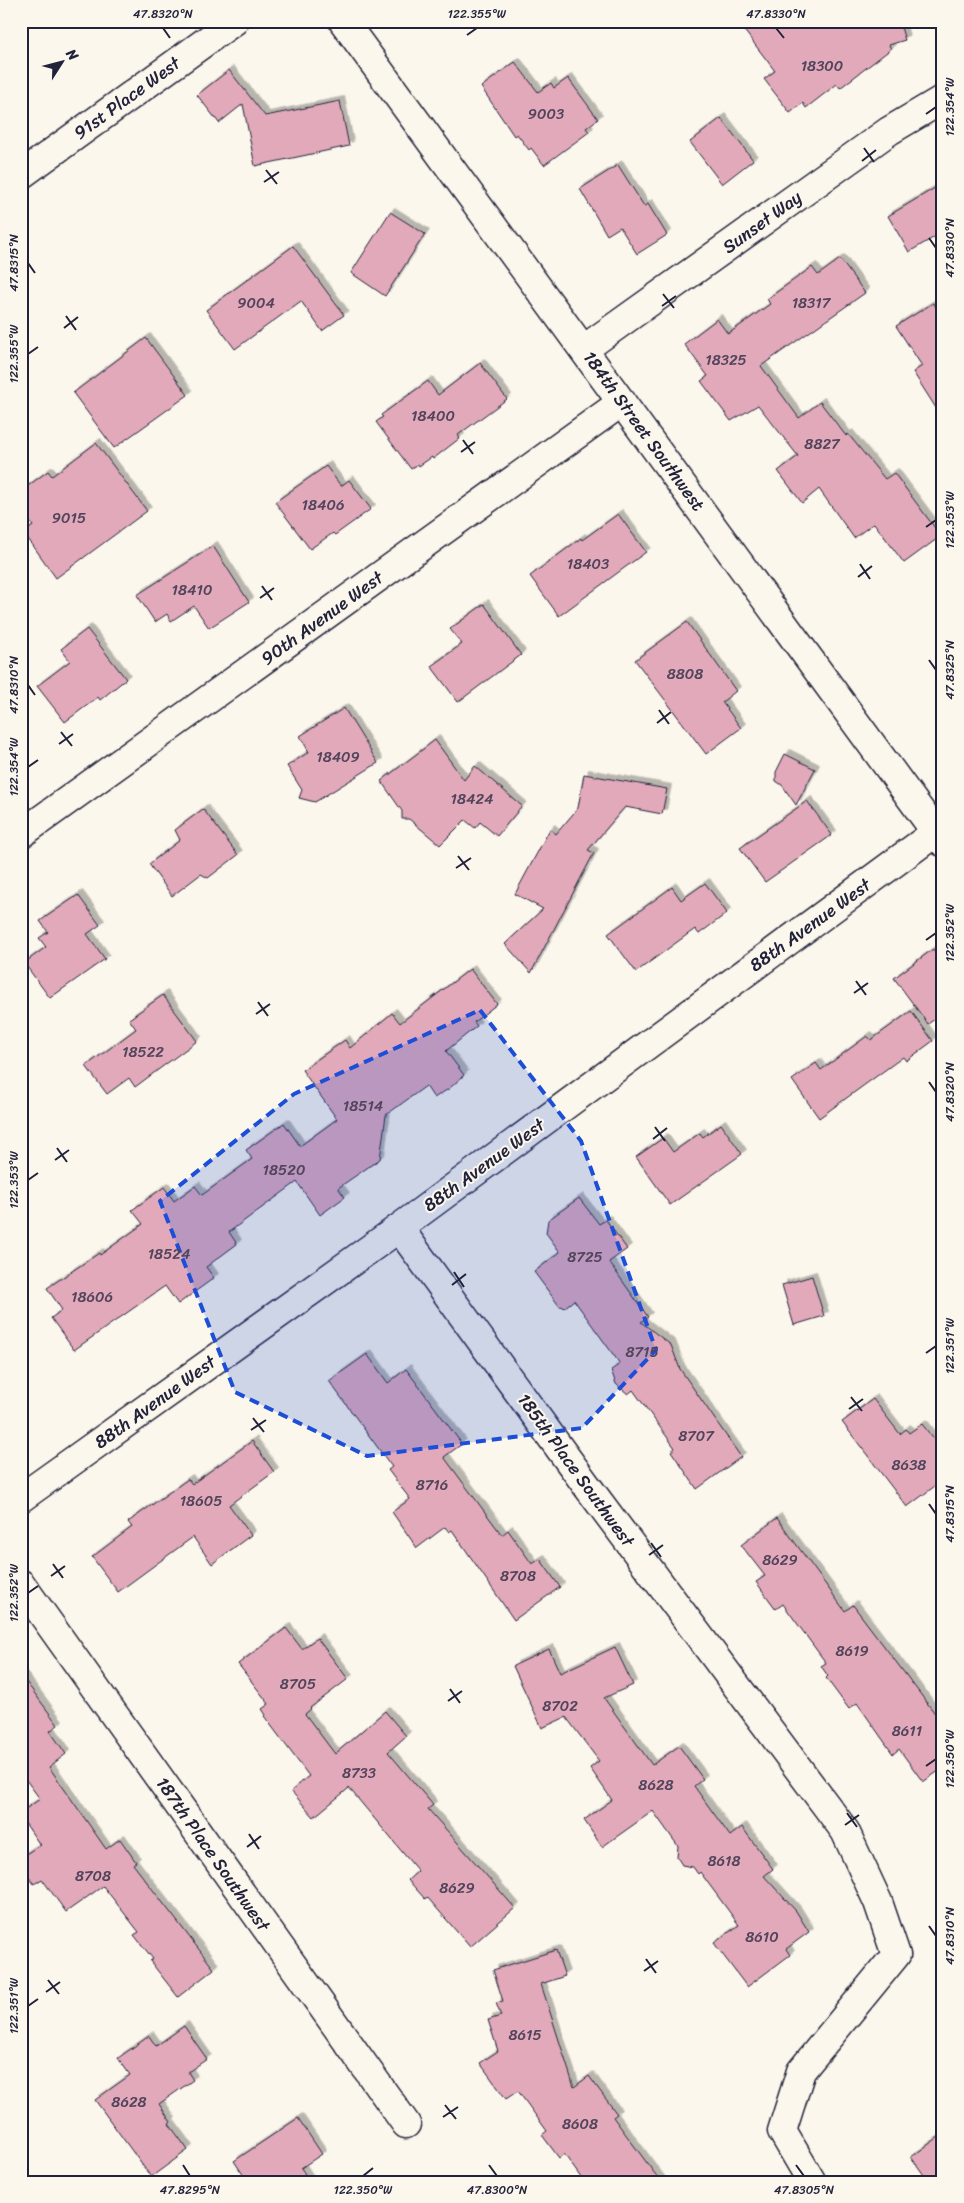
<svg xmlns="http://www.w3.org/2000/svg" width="964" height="2203" font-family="Sriracha,sans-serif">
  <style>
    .building { fill: #e2a9ba; stroke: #22223b; filter: url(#shadow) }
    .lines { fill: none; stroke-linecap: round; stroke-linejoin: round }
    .street-casing { stroke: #22223b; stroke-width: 31 }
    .secondary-casing { stroke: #22223b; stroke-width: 31 }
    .street { stroke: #fbf7ec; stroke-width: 28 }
    .secondary { stroke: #fbf7ec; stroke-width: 28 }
    .marked { fill: #1d4ed8; fill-opacity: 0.2; stroke: #1d4ed8; stroke-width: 4; stroke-dasharray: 10 6; stroke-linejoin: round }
    .ticks { fill: none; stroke: #22223b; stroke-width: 2 }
    .labels { text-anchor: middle; stroke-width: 4; stroke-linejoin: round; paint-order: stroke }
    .number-label { font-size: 15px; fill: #52445b }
    .street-label { font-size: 18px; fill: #22223b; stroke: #fbf7ec }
    .neatline { fill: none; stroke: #22223b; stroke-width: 2 }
    .ticks-label { font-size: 12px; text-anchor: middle; fill: #22223b }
  </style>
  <defs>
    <filter id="shadow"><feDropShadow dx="4.5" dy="-4.5" stdDeviation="0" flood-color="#0004"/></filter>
  </defs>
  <rect width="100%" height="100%" fill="#fbf7ec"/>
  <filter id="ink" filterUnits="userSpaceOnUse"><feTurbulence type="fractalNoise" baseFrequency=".02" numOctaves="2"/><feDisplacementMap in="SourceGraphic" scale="10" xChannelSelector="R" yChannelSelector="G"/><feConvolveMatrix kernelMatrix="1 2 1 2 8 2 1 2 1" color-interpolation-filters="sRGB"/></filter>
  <g filter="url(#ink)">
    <path class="building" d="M 737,21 L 899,21 L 905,40 L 889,45 L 891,49 L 840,88 L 837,84 L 806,108 L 803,103 L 790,113 L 764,79 L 775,71 Z
      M 515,62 L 538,92 L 551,83 L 554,88 L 568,78 L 598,119 L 586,128 L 589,132 L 544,165 L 531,148 L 529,150 L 517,134 L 514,136 L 481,87 Z
      M 229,70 L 265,116 L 340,101 L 349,146 L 255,166 L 243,104 L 219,123 L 197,95 Z
      M 721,118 L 753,160 L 722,184 L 690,142 Z
      M 618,165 L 644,206 L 648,204 L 667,235 L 637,254 L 620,227 L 607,235 L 580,189 Z
      M 943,183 L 943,232 L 909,252 L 888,216 Z
      M 390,212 L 425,234 L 385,296 L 351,273 Z
      M 293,246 L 344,315 L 322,331 L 301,301 L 235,349 L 206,310 Z
      M 840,259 L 865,293 L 761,366 L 799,418 L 820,402 L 846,436 L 848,434 L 885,479 L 894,473 L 941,536 L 904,563 L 874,523 L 854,538 L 819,489 L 802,503 L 778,471 L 798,456 L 758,405 L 731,421 L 701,381 L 708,376 L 684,344 L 717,319 L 728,334 L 770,304 L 767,299 L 812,267 L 818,275 Z
      M 933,303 L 943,317 L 943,419 L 913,372 L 922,366 L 896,326 Z
      M 146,338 L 188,395 L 114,448 L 73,393 Z
      M 480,363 L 507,399 L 458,435 L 460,438 L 433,459 L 432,457 L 419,466 L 418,464 L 411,469 L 376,422 L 383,417 L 381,415 L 428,381 L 438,395 Z
      M 96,443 L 147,511 L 56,578 L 24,533 L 33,526 L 21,510 L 21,491 L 48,471 L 52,476 Z
      M 326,466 L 341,486 L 349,480 L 371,509 L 335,535 L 333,533 L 310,549 L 275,502 Z
      M 618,514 L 646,552 L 559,616 L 530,576 L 581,538 L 582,540 Z
      M 213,546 L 249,602 L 209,628 L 194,606 L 171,621 L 167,614 L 155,622 L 137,595 Z
      M 484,604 L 521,655 L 458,702 L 431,666 L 462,644 L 450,629 Z
      M 687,622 L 736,691 L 722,702 L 741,728 L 706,754 L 635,660 Z
      M 87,629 L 126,679 L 100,700 L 98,697 L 65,722 L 37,686 L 70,661 L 61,649 Z
      M 344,708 L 378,763 L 315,802 L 299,798 L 302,790 L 287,766 L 309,752 L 300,736 Z
      M 435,740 L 464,780 L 475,766 L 522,806 L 497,836 L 480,822 L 475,828 L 465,820 L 440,845 L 409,819 L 402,819 L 402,811 L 381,781 Z
      M 785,754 L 815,769 L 796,805 L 782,785 L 776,781 L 776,772 Z
      M 584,774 L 667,789 L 662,814 L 625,807 L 588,850 L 594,853 L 531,973 L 505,944 L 543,909 L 515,894 L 550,829 L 556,834 L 578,808 Z
      M 807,801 L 832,835 L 765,882 L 740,848 Z
      M 203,809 L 238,855 L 208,878 L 201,874 L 172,896 L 149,864 L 180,840 L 175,830 Z
      M 705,883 L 727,913 L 699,934 L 695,929 L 636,972 L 608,934 L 672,887 L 681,900 Z
      M 78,895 L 100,925 L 87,934 L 105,959 L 50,998 L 24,963 L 46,947 L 39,938 L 48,932 L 40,921 Z
      M 933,949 L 943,963 L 943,1013 L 928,1024 L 894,978 Z
      M 470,969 L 497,1004 L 474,1022 L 477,1026 L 446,1051 L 464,1075 L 450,1088 L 434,1098 L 426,1086 L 386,1115 L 380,1159 L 338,1188 L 345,1197 L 320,1215 L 297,1182 L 229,1232 L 237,1244 L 206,1267 L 214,1278 L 178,1304 L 165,1286 L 74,1350 L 51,1318 L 62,1310 L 47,1288 L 99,1253 L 100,1255 L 143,1224 L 132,1210 L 164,1187 L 174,1201 L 195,1186 L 202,1195 L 252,1159 L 246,1150 L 284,1123 L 300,1146 L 337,1119 L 302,1070 L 345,1040 L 350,1048 L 392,1013 L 400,1023 Z
      M 163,995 L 197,1041 L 135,1087 L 129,1078 L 107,1094 L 86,1066 L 136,1029 L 129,1019 Z
      M 911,1011 L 933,1041 L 906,1061 L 903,1057 L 819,1118 L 792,1080 L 816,1063 L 821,1070 L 867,1036 L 871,1040 Z
      M 721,1124 L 742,1154 L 670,1205 L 636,1157 L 663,1138 L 673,1152 L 700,1133 L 703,1137 Z
      M 579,1198 L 599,1224 L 606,1220 L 627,1249 L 609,1262 L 648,1317 L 641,1322 L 671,1345 L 680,1369 L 741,1457 L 697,1489 L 671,1451 L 675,1448 L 633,1390 L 628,1394 L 616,1384 L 611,1370 L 620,1364 L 574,1300 L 564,1308 L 562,1306 L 560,1307 L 534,1272 L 560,1252 L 546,1233 L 548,1220 Z
      M 812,1276 L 824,1316 L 794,1325 L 782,1285 Z
      M 367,1354 L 388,1383 L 406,1369 L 462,1444 L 444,1457 L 502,1535 L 508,1530 L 532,1564 L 540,1559 L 560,1587 L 514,1620 L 452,1530 L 449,1532 L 445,1527 L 417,1548 L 392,1512 L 410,1499 L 388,1470 L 392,1467 L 329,1381 Z
      M 873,1399 L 900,1434 L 906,1429 L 909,1433 L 922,1424 L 943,1451 L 943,1480 L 907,1507 L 842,1422 Z
      M 252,1441 L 274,1472 L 229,1505 L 251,1535 L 212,1564 L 193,1537 L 118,1592 L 92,1557 L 132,1527 L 128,1522 L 188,1479 L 192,1484 Z
      M 777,1518 L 845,1611 L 853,1605 L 940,1720 L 934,1725 L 943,1738 L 943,1768 L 923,1782 L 899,1749 L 893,1754 L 857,1703 L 849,1709 L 826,1678 L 828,1676 L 821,1666 L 826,1663 L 783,1604 L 776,1609 L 756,1582 L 765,1576 L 741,1545 Z
      M 286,1628 L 302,1649 L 317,1638 L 348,1679 L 310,1708 L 311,1709 L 305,1714 L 335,1754 L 385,1711 L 406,1736 L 388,1752 L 433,1805 L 428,1809 L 515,1908 L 470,1947 L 427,1897 L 425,1899 L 408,1880 L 418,1871 L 349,1788 L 314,1817 L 291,1791 L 309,1776 L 264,1716 L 266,1715 L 262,1709 L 269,1704 L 238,1664 Z
      M 615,1647 L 633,1685 L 604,1698 L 652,1765 L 679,1746 L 703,1779 L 694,1786 L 730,1836 L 742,1827 L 773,1869 L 764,1876 L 796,1911 L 809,1932 L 786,1949 L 790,1955 L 747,1987 L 714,1943 L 739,1925 L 700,1872 L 698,1874 L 693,1867 L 682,1865 L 677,1857 L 678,1846 L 653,1811 L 602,1847 L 584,1820 L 612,1800 L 590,1768 L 599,1761 L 566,1717 L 542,1728 L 513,1666 L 549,1649 L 560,1673 Z
      M 21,1675 L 58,1725 L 50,1731 L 66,1754 L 49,1767 L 106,1849 L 120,1839 L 136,1862 L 133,1864 L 214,1969 L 178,1997 L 150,1961 L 153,1959 L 134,1935 L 139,1932 L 103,1886 L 66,1912 L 42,1879 L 34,1884 L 21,1866 L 21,1857 L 40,1845 L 21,1817 L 21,1812 L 40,1799 L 21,1773 Z
      M 556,1950 L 565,1976 L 541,1984 L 574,2087 L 589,2076 L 617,2114 L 613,2117 L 661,2182 L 584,2182 L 564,2154 L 559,2158 L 542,2135 L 547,2131 L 518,2091 L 506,2099 L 480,2063 L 498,2051 L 488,2020 L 501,2016 L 496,2003 L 503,2001 L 493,1970 Z
      M 184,2026 L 207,2059 L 188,2072 L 193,2080 L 159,2104 L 171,2122 L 169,2124 L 188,2150 L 151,2177 L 95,2100 L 130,2075 L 118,2058 L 149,2036 L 156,2046 Z
      M 298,2118 L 322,2154 L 301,2168 L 310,2182 L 248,2182 L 234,2161 Z
      M 943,2134 L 943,2182 L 929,2182 L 911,2157 Z"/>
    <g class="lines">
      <g class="street-casing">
        <path id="street" d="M 343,21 L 943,842
          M 21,175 L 234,21
          M 584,349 L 889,131 L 943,99
          M 21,834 L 622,402
          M 399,1228 L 587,1486 L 845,1831 L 878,1902 L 896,1955 L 801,2071 L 782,2131 L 812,2182
          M 21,1584 L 406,2124"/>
      </g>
      <g class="secondary-casing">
        <path id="secondary" d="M 21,1498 L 399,1228 L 943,827"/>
      </g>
      <use href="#street" class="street"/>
      <use href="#secondary" class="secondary"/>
    </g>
  </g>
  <path class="marked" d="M 480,1010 L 581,1141 L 656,1350 L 582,1428 L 367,1456 L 235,1392 L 160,1201 L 294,1094 Z"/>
  <path class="ticks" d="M 163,28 L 170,38M 776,28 L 784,38M 467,35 L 477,28M 926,114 L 936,107M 864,148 L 874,162M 862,161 L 876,150M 266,170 L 277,184M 264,182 L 279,172M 929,238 L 936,248M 28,263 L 35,273M 663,294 L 674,308M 662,306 L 676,296M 66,316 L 76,330M 64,328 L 78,317M 28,354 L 38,347M 463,440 L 473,454M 461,452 L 475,442M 926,527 L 936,520M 860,564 L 870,579M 858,577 L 872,566M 262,586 L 272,600M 260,598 L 274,588M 929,660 L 936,670M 28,685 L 35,695M 659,710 L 669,724M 657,723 L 671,712M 61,732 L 72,746M 59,744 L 73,734M 28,767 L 38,760M 458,856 L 469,870M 456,868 L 471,858M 926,940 L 936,933M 856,981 L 866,995M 854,993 L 868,983M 258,1002 L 268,1016M 256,1014 L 270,1004M 929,1082 L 936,1092M 655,1127 L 665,1141M 653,1139 L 667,1128M 57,1148 L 67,1162M 55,1160 L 69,1150M 28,1180 L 38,1173M 454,1272 L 464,1287M 452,1285 L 466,1274M 926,1353 L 936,1346M 851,1397 L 862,1411M 849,1409 L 863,1399M 253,1418 L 264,1432M 251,1430 L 266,1420M 929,1504 L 936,1514M 651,1543 L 661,1557M 649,1555 L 663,1545M 53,1564 L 63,1578M 51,1576 L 65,1566M 28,1593 L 38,1586M 450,1689 L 460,1703M 448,1701 L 462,1691M 926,1766 L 936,1759M 847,1813 L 857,1827M 845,1825 L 859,1815M 249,1834 L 259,1849M 247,1847 L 261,1836M 929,1926 L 936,1936M 646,1959 L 656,1973M 644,1971 L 658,1961M 48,1980 L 59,1994M 46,1992 L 60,1982M 28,2006 L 38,1999M 445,2105 L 456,2119M 443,2117 L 458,2107M 183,2165 L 190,2176M 489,2165 L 497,2176M 796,2165 L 804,2176M 363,2176 L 373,2168"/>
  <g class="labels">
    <g class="number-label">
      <text x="822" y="71">18300</text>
      <text x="546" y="119">9003</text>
      <text x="256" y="308">9004</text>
      <text x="811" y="308">18317</text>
      <text x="726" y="365">18325</text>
      <text x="433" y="421">18400</text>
      <text x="822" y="449">8827</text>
      <text x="323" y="510">18406</text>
      <text x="69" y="523">9015</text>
      <text x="588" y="569">18403</text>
      <text x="192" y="595">18410</text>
      <text x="685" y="679">8808</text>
      <text x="338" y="762">18409</text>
      <text x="472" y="804">18424</text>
      <text x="143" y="1057">18522</text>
      <text x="363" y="1111">18514</text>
      <text x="284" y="1175">18520</text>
      <text x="169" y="1259">18524</text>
      <text x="585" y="1262">8725</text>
      <text x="92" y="1302">18606</text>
      <text x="642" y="1357">8715</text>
      <text x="696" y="1441">8707</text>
      <text x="909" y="1470">8638</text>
      <text x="432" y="1490">8716</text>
      <text x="201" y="1506">18605</text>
      <text x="780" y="1565">8629</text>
      <text x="518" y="1581">8708</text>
      <text x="852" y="1656">8619</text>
      <text x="298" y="1689">8705</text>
      <text x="560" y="1711">8702</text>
      <text x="907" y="1736">8611</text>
      <text x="359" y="1778">8733</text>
      <text x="656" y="1790">8628</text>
      <text x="724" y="1866">8618</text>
      <text x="93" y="1881">8708</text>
      <text x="457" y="1893">8629</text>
      <text x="762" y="1942">8610</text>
      <text x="525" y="2040">8615</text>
      <text x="129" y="2107">8628</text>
      <text x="580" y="2129">8608</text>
    </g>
    <g class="street-label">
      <text transform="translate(127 98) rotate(-36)" y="6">91st Place West</text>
      <text transform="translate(762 222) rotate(-36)" y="6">Sunset Way</text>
      <text transform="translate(644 431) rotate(54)" y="6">184th Street Southwest</text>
      <text transform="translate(322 618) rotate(-36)" y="6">90th Avenue West</text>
      <text transform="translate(810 925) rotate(-36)" y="6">88th Avenue West</text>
      <text transform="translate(484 1165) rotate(-36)" y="6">88th Avenue West</text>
      <text transform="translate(155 1402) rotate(-36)" y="6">88th Avenue West</text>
      <text transform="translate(576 1470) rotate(54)" y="6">185th Place Southwest</text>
      <text transform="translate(213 1854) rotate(55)" y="6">187th Place Southwest</text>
    </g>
  </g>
  <rect width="964" height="2203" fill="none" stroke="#fbf7ec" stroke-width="55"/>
  <g transform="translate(62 62) rotate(54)" stroke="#fbf7ec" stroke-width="4" paint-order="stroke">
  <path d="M0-4L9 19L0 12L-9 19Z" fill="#22223b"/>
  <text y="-8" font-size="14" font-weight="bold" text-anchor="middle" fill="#22223b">N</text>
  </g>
  <rect x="28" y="28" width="908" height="2148" class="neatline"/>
  <g class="ticks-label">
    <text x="163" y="18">47.8320°N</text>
    <text x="477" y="18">122.355°W</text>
    <text x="776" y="18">47.8330°N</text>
    <text transform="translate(950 107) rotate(-90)" y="4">122.354°W</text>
    <text transform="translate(950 248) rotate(-90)" y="4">47.8330°N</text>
    <text transform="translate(14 263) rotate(-90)" y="4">47.8315°N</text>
    <text transform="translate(14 354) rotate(-90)" y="4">122.355°W</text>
    <text transform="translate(950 520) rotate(-90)" y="4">122.353°W</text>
    <text transform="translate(950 670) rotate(-90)" y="4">47.8325°N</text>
    <text transform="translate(14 685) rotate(-90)" y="4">47.8310°N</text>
    <text transform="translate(14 767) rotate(-90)" y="4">122.354°W</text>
    <text transform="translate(950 933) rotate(-90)" y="4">122.352°W</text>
    <text transform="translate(950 1092) rotate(-90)" y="4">47.8320°N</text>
    <text transform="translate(14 1180) rotate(-90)" y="4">122.353°W</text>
    <text transform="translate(950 1346) rotate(-90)" y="4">122.351°W</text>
    <text transform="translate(950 1514) rotate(-90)" y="4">47.8315°N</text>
    <text transform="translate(14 1593) rotate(-90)" y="4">122.352°W</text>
    <text transform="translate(950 1759) rotate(-90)" y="4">122.350°W</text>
    <text transform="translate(950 1936) rotate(-90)" y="4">47.8310°N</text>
    <text transform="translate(14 2006) rotate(-90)" y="4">122.351°W</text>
    <text x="190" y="2194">47.8295°N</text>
    <text x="363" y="2194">122.350°W</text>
    <text x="497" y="2194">47.8300°N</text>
    <text x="804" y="2194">47.8305°N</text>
  </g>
</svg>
